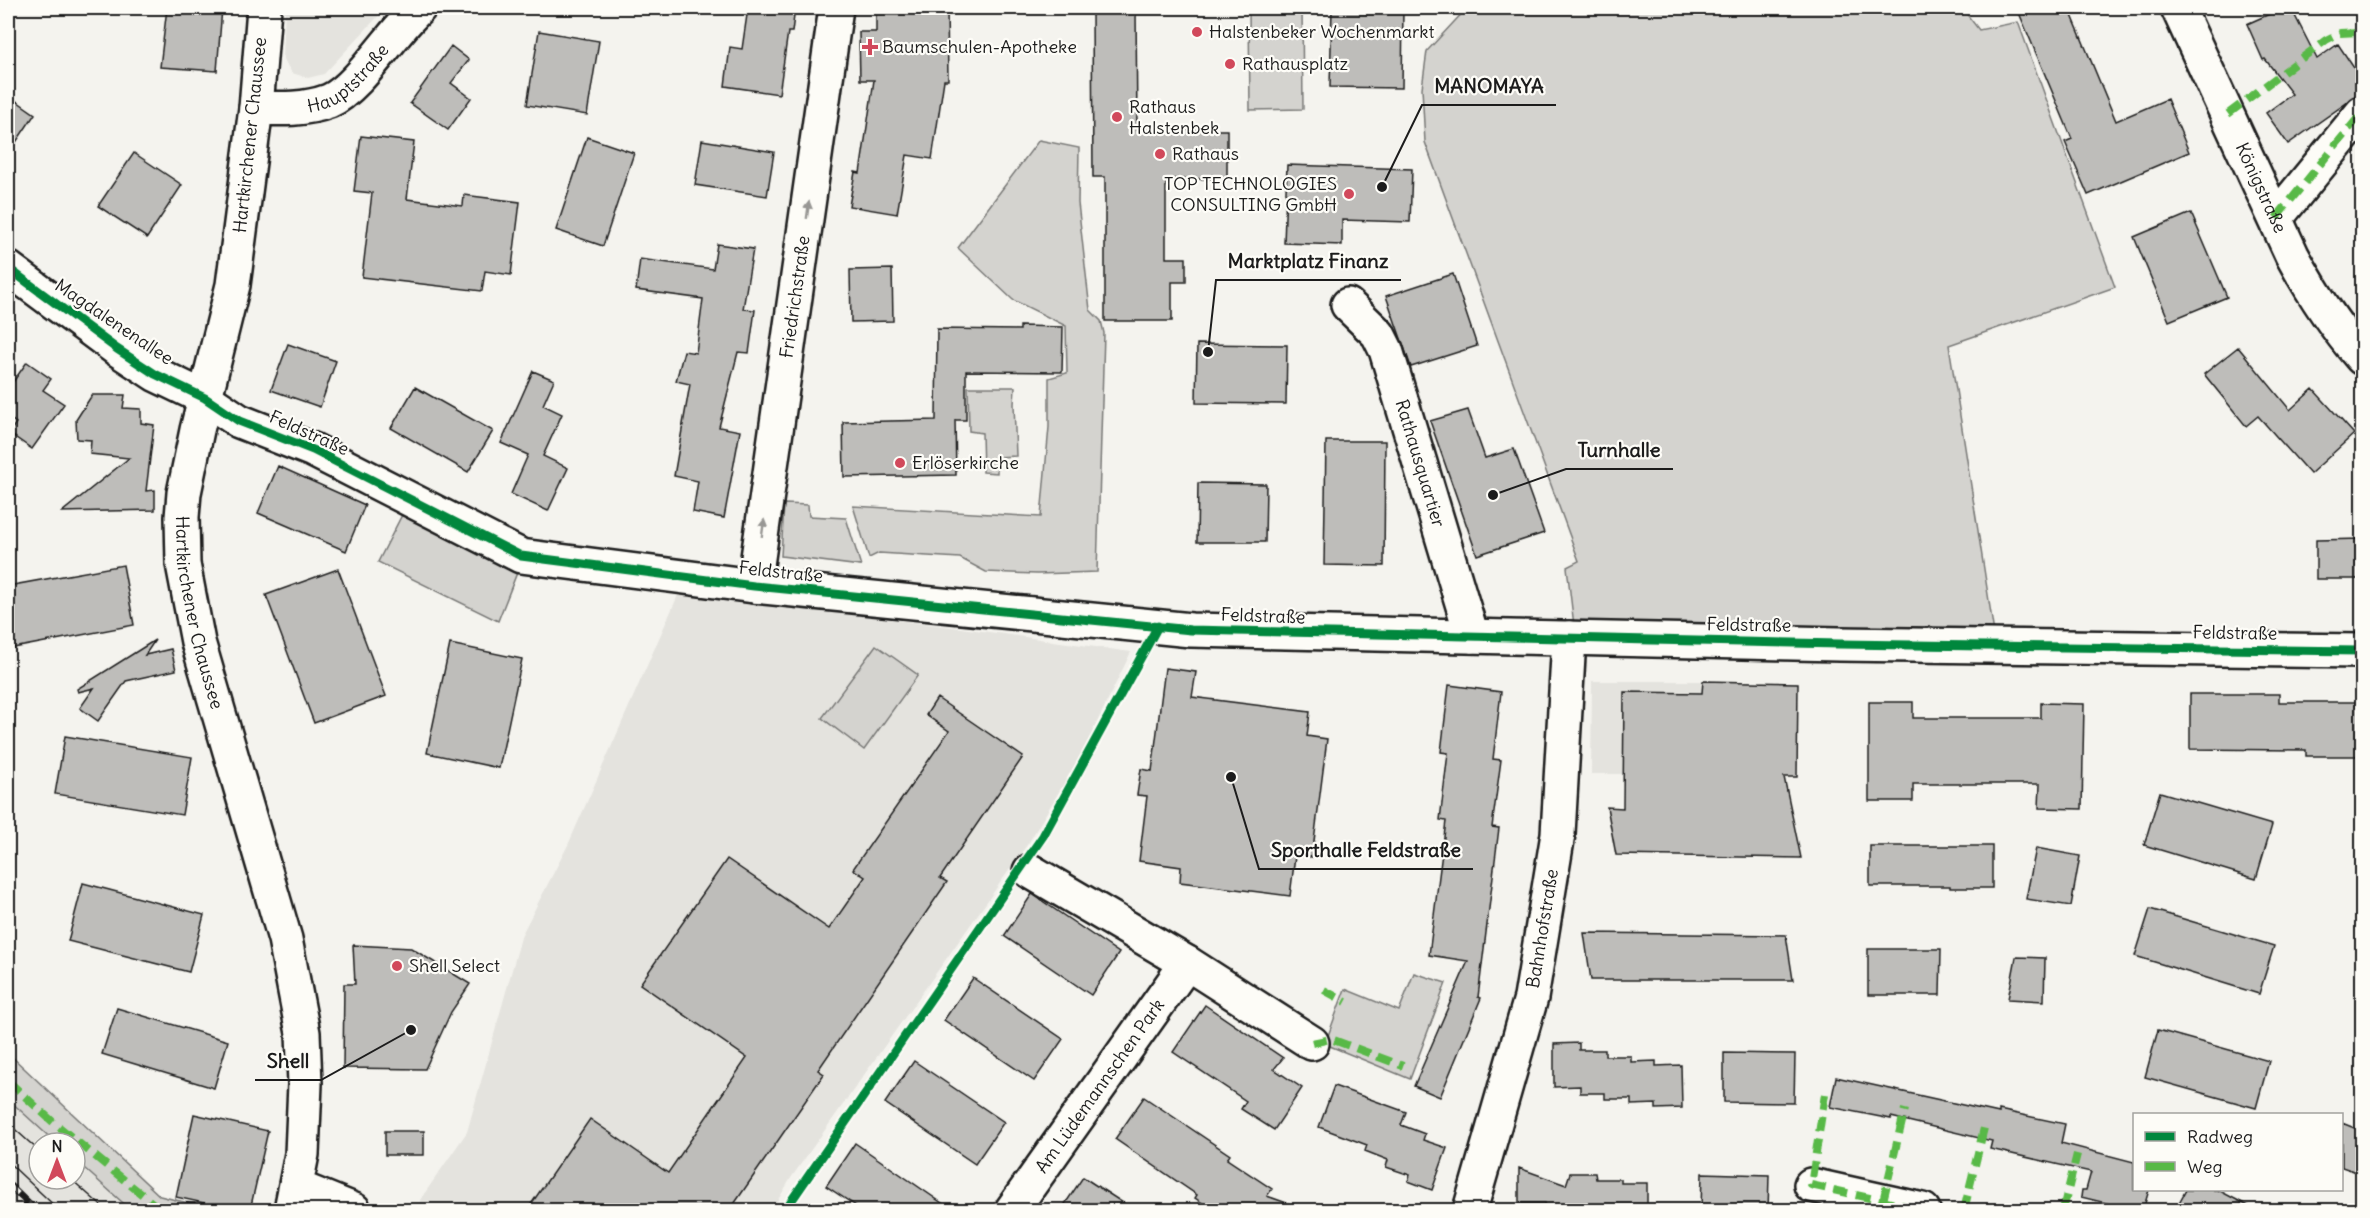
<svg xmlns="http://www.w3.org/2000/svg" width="2370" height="1218" font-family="Delius,sans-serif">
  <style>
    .built { fill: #e4e3de }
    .green { fill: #d4d3cf; stroke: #787876; stroke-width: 1.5 }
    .building { fill: #bebdba; stroke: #1c1c1c; stroke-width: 1.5 }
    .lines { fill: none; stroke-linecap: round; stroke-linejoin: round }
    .minor-casing { stroke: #1c1c1c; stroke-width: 38 }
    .major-casing { stroke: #1c1c1c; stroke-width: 38 }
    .minor { stroke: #fdfcf7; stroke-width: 33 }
    .major { stroke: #fdfcf7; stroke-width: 33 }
    .tram { stroke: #1c1c1c; stroke-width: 1.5 }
    .rail-casing { stroke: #1c1c1c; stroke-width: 7 }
    .rail { stroke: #fdfcf7; stroke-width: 4.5; stroke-dasharray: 14; stroke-linecap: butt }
    .quiet { stroke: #58b947; stroke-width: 8; stroke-dasharray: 15 8; stroke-linecap: butt }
    .cycleway-casing { stroke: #fdfcf7; stroke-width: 13 }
    .cycleway { stroke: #00873e; stroke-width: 9 }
    .oneway { fill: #989794 }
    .poi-dot { fill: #d1495b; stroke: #fdfcf7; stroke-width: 2 }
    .labels { text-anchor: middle; stroke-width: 4.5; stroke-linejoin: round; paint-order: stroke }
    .poi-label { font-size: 18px; fill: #1c1c1c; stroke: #fdfcf7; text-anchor: start }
    .street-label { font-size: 18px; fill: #1c1c1c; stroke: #fdfcf7 }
    .leader { fill: none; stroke: #1c1c1c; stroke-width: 2 }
    .callout-dot { fill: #1c1c1c; stroke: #fdfcf7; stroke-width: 2 }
    .callout-label { font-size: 20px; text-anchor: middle; font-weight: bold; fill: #1c1c1c; stroke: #fdfcf7; stroke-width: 4.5; stroke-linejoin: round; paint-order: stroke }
  </style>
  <rect width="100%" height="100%" fill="#f4f3ee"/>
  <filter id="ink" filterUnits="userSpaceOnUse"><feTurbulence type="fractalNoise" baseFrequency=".0167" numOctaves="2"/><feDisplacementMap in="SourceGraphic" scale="12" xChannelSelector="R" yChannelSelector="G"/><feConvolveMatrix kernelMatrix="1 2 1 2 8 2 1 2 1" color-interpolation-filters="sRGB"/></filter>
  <g filter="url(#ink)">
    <path class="built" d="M 285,8 L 386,8 L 324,74 L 308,78 L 292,73 L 283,59 Z
      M 679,593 L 961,628 L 1131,652 L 1082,753 L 1029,842 L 791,1178 L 772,1210 L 422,1210 L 420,1200 L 467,1132 L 522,934 L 568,845 Z
      M 1592,681 L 1703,681 L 1702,776 L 1675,693 L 1624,692 L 1623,774 L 1591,774 Z
      M 8,1099 L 56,1143 L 39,1143 L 39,1179 L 75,1179 L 75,1160 L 131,1210 L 8,1210 Z"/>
    <path class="green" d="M 1249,8 L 1302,8 L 1303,109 L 1250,110 Z
      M 1467,8 L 1962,8 L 1979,30 L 2018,22 L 2115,287 L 1949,345 L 1996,646 L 1575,634 L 1567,567 L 1579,561 L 1425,142 L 1422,88 L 1427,51 Z
      M 1039,140 L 1079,148 L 1078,203 L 1090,310 L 1101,321 L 1104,333 L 1097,572 L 1037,574 L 986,572 L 960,558 L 879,553 L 869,558 L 853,506 L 1041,517 L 1049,427 L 1049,378 L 1067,373 L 1066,326 L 1013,300 L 958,248 Z
      M 968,387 L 1015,387 L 1014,404 L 1016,456 L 997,457 L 997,473 L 983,472 L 982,433 L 969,431 Z
      M 784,504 L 808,505 L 809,516 L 846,518 L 861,566 L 781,556 Z
      M 406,507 L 520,565 L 498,621 L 378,562 Z
      M 876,645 L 918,675 L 864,750 L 822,718 Z
      M 1414,973 L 1446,983 L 1410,1079 L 1325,1044 L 1345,989 L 1399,1011 Z
      M 8,1053 L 160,1196 L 216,1210 L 131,1210 L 75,1160 L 75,1143 L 56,1143 L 8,1099 Z"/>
    <path class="building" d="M 167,8 L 222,8 L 217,71 L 160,67 Z
      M 748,8 L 795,8 L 792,32 L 788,32 L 779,94 L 725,86 L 730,47 L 742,49 Z
      M 876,8 L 947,8 L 948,80 L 944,80 L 932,159 L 907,155 L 897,214 L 849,206 L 855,172 L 860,173 L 874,80 L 860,80 L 859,32 L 876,32 Z
      M 1332,8 L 1403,8 L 1402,88 L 1330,87 Z
      M 2017,8 L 2069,8 L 2116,121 L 2167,99 L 2189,152 L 2088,195 L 2065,142 L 2072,139 Z
      M 2283,8 L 2291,8 L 2317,59 L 2338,44 L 2362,80 L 2362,92 L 2288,144 L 2266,113 L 2292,94 L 2265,59 L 2263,60 L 2247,24 Z
      M 1092,10 L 1136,10 L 1137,130 L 1227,130 L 1227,179 L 1166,179 L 1166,258 L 1186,258 L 1186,282 L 1172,282 L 1172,321 L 1105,321 L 1105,177 L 1093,177 Z
      M 539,31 L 599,41 L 587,115 L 527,105 Z
      M 451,46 L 469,60 L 451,83 L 471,98 L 448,130 L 410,103 Z
      M 8,95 L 35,114 L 8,154 Z
      M 361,136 L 414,142 L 407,199 L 463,206 L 464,195 L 520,202 L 511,275 L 485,271 L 482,291 L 362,277 L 372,193 L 354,191 Z
      M 587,137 L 634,153 L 603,246 L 556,230 Z
      M 702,140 L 774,152 L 767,196 L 695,185 Z
      M 134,153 L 182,185 L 147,238 L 98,206 Z
      M 1287,165 L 1412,169 L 1410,222 L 1342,220 L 1342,245 L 1284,243 Z
      M 2191,213 L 2227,297 L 2169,321 L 2134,237 Z
      M 717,244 L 753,249 L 743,309 L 755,310 L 749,353 L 738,352 L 719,427 L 740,431 L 724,518 L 693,512 L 698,481 L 674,476 L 690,384 L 676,381 L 684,351 L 696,353 L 703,299 L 636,290 L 640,259 L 713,269 Z
      M 892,269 L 893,321 L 851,322 L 850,270 Z
      M 1453,274 L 1477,346 L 1411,367 L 1386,296 Z
      M 1020,326 L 1063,327 L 1062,372 L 966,371 L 966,420 L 955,420 L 956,475 L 844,477 L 843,422 L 936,420 L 937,329 L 1020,330 Z
      M 288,344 L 336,361 L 320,407 L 271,390 Z
      M 1197,344 L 1287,345 L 1286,404 L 1196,403 Z
      M 2238,347 L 2290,410 L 2313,389 L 2354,434 L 2310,474 L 2258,416 L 2246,426 L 2204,374 Z
      M 27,362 L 51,379 L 43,390 L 64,404 L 32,449 L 9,433 L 16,423 L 8,417 L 8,389 Z
      M 533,371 L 554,380 L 543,405 L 562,414 L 543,456 L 568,468 L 548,511 L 511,494 L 528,455 L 501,443 Z
      M 415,387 L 493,431 L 468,472 L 391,428 Z
      M 92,395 L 125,395 L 123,408 L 141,409 L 141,423 L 154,425 L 146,491 L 155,490 L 155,510 L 62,512 L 129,458 L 90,454 L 91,440 L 77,439 L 76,420 Z
      M 1468,410 L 1485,458 L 1514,449 L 1544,533 L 1477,555 L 1430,421 Z
      M 1326,441 L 1385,441 L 1384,566 L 1324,565 Z
      M 278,466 L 365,505 L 346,551 L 258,513 Z
      M 1198,483 L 1266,484 L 1265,542 L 1197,542 Z
      M 2362,539 L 2362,579 L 2316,579 L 2316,540 Z
      M 123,565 L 134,625 L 8,649 L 8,586 Z
      M 338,569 L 386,696 L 314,723 L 266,595 Z
      M 155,640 L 145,655 L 171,649 L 176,670 L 126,681 L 98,721 L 80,708 L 94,688 L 78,692 L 77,689 Z
      M 450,644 L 522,659 L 499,768 L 427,753 Z
      M 1165,668 L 1196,672 L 1192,697 L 1310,712 L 1307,736 L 1327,739 L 1312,857 L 1295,856 L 1290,896 L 1180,882 L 1181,867 L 1139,861 L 1147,796 L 1137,795 L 1141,769 L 1152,771 Z
      M 1703,681 L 1798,683 L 1797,777 L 1784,777 L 1801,858 L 1616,855 L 1607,807 L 1623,808 L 1624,692 L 1702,693 Z
      M 1449,685 L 1501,692 L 1493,759 L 1501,760 L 1492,827 L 1499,828 L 1478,997 L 1481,998 L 1440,1097 L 1414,1086 L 1468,961 L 1429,955 L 1446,821 L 1440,820 L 1448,753 L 1441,752 Z
      M 2190,694 L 2279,694 L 2279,702 L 2362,702 L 2362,756 L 2306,756 L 2306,750 L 2190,749 Z
      M 937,698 L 1023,757 L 940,878 L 947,882 L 818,1070 L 824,1074 L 730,1210 L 527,1210 L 590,1119 L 668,1173 L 747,1058 L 640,984 L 727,859 L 829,929 L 865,877 L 853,869 L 949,731 L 926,715 Z
      M 1869,702 L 1913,702 L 1913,718 L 2041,718 L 2041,703 L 2084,704 L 2082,809 L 2039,808 L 2040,784 L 1913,784 L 1913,801 L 1869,801 Z
      M 65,736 L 192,757 L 182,815 L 55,794 Z
      M 2160,792 L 2272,825 L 2256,879 L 2144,845 Z
      M 1870,846 L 1992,846 L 1992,888 L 1950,888 L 1950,886 L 1870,886 Z
      M 2036,848 L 2080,856 L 2071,906 L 2026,899 Z
      M 83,883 L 204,915 L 189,972 L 68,941 Z
      M 1032,894 L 1119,953 L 1091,995 L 1004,936 Z
      M 2150,909 L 2274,946 L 2259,994 L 2135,956 Z
      M 1584,933 L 1786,935 L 1793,980 L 1591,980 Z
      M 353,945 L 411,948 L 470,984 L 451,1012 L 425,1069 L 343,1068 L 344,984 L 355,984 Z
      M 1868,949 L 1941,949 L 1940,995 L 1868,995 Z
      M 2016,957 L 2045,958 L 2044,1001 L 2008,999 Z
      M 973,978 L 1063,1039 L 1034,1081 L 944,1020 Z
      M 1205,1005 L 1283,1058 L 1274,1069 L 1302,1088 L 1274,1130 L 1241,1109 L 1246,1101 L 1173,1052 Z
      M 117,1008 L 228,1041 L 214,1088 L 102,1054 Z
      M 2158,1030 L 2269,1061 L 2256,1108 L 2145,1077 Z
      M 1579,1043 L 1579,1050 L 1605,1050 L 1605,1056 L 1631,1056 L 1631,1062 L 1656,1061 L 1656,1066 L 1681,1065 L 1682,1108 L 1656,1109 L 1656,1104 L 1631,1105 L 1631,1099 L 1605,1099 L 1605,1093 L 1580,1093 L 1580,1086 L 1554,1087 L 1554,1044 Z
      M 1724,1053 L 1795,1054 L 1794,1103 L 1724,1102 Z
      M 914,1061 L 1004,1122 L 975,1164 L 885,1103 Z
      M 1836,1077 L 1999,1113 L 1999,1110 L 2065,1124 L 2061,1143 L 2134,1162 L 2134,1190 L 2149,1190 L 2143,1210 L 2135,1210 L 2081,1197 L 2082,1190 L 2086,1190 L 2091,1172 L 1990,1149 L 1992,1141 L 1891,1117 L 1891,1119 L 1830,1107 Z
      M 1334,1086 L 1406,1112 L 1401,1125 L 1425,1134 L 1423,1140 L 1447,1148 L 1432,1190 L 1408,1181 L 1410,1175 L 1386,1167 L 1388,1160 L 1365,1151 L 1367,1145 L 1319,1127 Z
      M 1144,1097 L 1230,1155 L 1227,1159 L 1272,1189 L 1267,1196 L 1301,1208 L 1301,1210 L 1213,1210 L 1195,1198 L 1197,1195 L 1115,1139 Z
      M 194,1114 L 268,1131 L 250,1210 L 236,1210 L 176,1197 Z
      M 2342,1123 L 2362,1131 L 2362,1174 L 2342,1167 Z
      M 385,1131 L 424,1131 L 424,1155 L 385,1155 Z
      M 855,1143 L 952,1210 L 862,1210 L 826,1186 Z
      M 1519,1168 L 1566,1185 L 1570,1173 L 1595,1173 L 1596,1179 L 1621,1179 L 1621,1183 L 1647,1183 L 1647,1210 L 1545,1210 L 1545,1203 L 1519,1203 Z
      M 1702,1173 L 1769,1175 L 1768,1210 L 1701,1210 Z
      M 1083,1177 L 1134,1210 L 1061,1210 Z
      M 2186,1190 L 2218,1190 L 2256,1210 L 2175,1210 Z"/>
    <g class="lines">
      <g class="minor-casing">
        <g id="minor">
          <path id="s1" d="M 2178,8 L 2292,255 C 2312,292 2334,326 2362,358"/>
          <path id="s2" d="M 256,108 C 281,109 305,110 329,101 C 358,89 393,31 419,8"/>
          <path d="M 2276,218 L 2362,113"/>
          <path d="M 8,268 L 117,349 L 155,374 L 205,398 L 239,421 L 313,450 L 521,556 L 754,586 L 1191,630 L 1839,644 L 2362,651"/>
          <path id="s3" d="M 1348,305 L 1378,334 L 1386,350 L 1472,636"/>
          <path id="s4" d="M 754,586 L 836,8"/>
          <path d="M 1030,871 L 1187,963 L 1312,1043"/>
          <path d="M 1811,1185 L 1923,1210"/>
          <path d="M 297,1187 L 354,1210"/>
          <path id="s5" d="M 1012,1210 L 1187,963"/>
          <path id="s6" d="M 1470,1210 L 1531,998 L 1558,834 L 1569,638"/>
        </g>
      </g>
      <g class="major-casing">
        <g id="major">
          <path id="s7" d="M 264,8 L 256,108 L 233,285 L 197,430 L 184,493 L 182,517 L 183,564 L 198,642 L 285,939 L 303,1033 L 305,1084 L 302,1154 L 291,1210"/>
        </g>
      </g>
      <use href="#minor" class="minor"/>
      <use href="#major" class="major"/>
      <path class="tram" d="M 8,1123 L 39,1151
        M 8,1162 L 59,1210
        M 71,1179 L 106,1210"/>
      <g class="rail-casing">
        <path id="rail" d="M 8,1184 L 35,1210"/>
      </g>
      <use href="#rail" class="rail"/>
      <path class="quiet" d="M 2228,114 L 2326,40 L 2340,33 L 2362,32
        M 2276,218 L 2362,113
        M 1324,990 L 1346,1002
        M 1312,1043 L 1331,1039 L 1403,1066
        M 8,1081 L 53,1122 L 161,1210
        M 1825,1094 L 1811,1185 L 1923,1210
        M 1883,1201 L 1905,1109
        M 1964,1210 L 1984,1128
        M 2063,1210 L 2077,1154"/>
      <g class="cycleway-casing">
        <path id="cycleway" d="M 8,268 L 117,349 L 155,374 L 205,398 L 239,421 L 313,450 L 521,556 L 754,586 L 1191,630 L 1839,644 L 2362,651
          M 785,1210 L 1043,836 L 1158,626"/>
      </g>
      <use href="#cycleway" class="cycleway"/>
    </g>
    <defs><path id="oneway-solid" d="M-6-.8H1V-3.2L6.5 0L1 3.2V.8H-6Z" transform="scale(1.5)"/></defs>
    <g class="oneway">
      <use href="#oneway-solid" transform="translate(808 210) rotate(-82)"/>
      <use href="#oneway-solid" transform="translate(763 528) rotate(-82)"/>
    </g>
  </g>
  <g class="poi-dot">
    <circle cx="1197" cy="32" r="6"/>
    <path d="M867 38h6v6h6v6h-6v6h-6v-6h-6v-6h6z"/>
    <circle cx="1230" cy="64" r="6"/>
    <circle cx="1117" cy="117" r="6"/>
    <circle cx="1160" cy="154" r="6"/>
    <circle cx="1349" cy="194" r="6"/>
    <circle cx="900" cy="463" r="6"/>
    <circle cx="397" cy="966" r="6"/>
  </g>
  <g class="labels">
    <g class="poi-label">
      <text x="1209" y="38">Halstenbeker Wochenmarkt</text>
      <text x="882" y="53">Baumschulen-Apotheke</text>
      <text x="1242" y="70">Rathausplatz</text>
      <text x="1129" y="113">Rathaus<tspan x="1129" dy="21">Halstenbek</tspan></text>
      <text x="1172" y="160">Rathaus</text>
      <text x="1337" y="190" text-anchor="end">TOP TECHNOLOGIES<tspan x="1337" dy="21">CONSULTING GmbH</tspan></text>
      <text x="912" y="469">Erlöserkirche</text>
      <text x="409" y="972">Shell Select</text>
    </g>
    <g class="street-label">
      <text dy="6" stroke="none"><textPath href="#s2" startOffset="102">Hauptstraße</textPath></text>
      <text transform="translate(250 135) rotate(-84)" y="6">Hartkirchener Chaussee</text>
      <text dy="6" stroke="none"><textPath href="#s1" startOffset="198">Königstraße</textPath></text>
      <text dy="6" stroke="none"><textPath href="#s4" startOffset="292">Friedrichstraße</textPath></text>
      <text transform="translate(114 322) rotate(34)" y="6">Magdalenenallee</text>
      <text transform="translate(309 433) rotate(24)" y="6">Feldstraße</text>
      <text dy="6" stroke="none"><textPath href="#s3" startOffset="178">Rathausquartier</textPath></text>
      <text transform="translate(781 572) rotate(6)" y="6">Feldstraße</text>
      <text dy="6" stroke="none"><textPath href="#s7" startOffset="614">Hartkirchener Chaussee</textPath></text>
      <text transform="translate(1263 616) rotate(2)" y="6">Feldstraße</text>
      <text transform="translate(1749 625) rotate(1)" y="6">Feldstraße</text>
      <text transform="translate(2235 633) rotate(1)" y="6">Feldstraße</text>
      <text dy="6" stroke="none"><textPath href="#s6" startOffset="291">Bahnhofstraße</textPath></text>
      <text dy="6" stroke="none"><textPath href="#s5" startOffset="152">Am Lüdemannschen Park</textPath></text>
    </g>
  </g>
  <path class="leader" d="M1382 187L1422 105H1556M1208 352L1216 280H1401M1493 495L1566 469H1673M1231 777L1259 869H1473M411 1030L321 1080H255"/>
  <g class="callout-dot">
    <circle cx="1382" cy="187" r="6"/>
    <circle cx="1208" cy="352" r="6"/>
    <circle cx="1493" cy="495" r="6"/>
    <circle cx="1231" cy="777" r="6"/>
    <circle cx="411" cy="1030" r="6"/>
  </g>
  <g class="callout-label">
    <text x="1489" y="93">MANOMAYA</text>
    <text x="1308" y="268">Marktplatz Finanz</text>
    <text x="1619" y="457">Turnhalle</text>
    <text x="1366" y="857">Sporthalle Feldstraße</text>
    <text x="288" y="1068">Shell</text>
  </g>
  <rect width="2370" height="1218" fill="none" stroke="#fdfcf7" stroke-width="30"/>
  <rect x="15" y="15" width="2340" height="1188" fill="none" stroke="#1c1c1c" stroke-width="2" filter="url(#ink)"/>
  <rect x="2133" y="1113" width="210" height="78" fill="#fdfcf7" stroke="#a3a29f" stroke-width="1.5"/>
  <rect x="2145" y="1132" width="30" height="9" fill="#00873e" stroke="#a3a29f" stroke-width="1.5"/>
  <text x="2187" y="1143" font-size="18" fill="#1c1c1c">Radweg</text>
  <rect x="2145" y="1162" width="30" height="9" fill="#58b947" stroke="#a3a29f" stroke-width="1.5"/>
  <text x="2187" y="1173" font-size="18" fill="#1c1c1c">Weg</text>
  <g transform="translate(57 1161)"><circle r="28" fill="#fdfcf7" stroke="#a3a29f" stroke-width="1.5"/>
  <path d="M0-4.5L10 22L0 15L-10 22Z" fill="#d1495b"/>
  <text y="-9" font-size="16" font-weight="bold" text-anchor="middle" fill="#1c1c1c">N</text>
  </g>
</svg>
